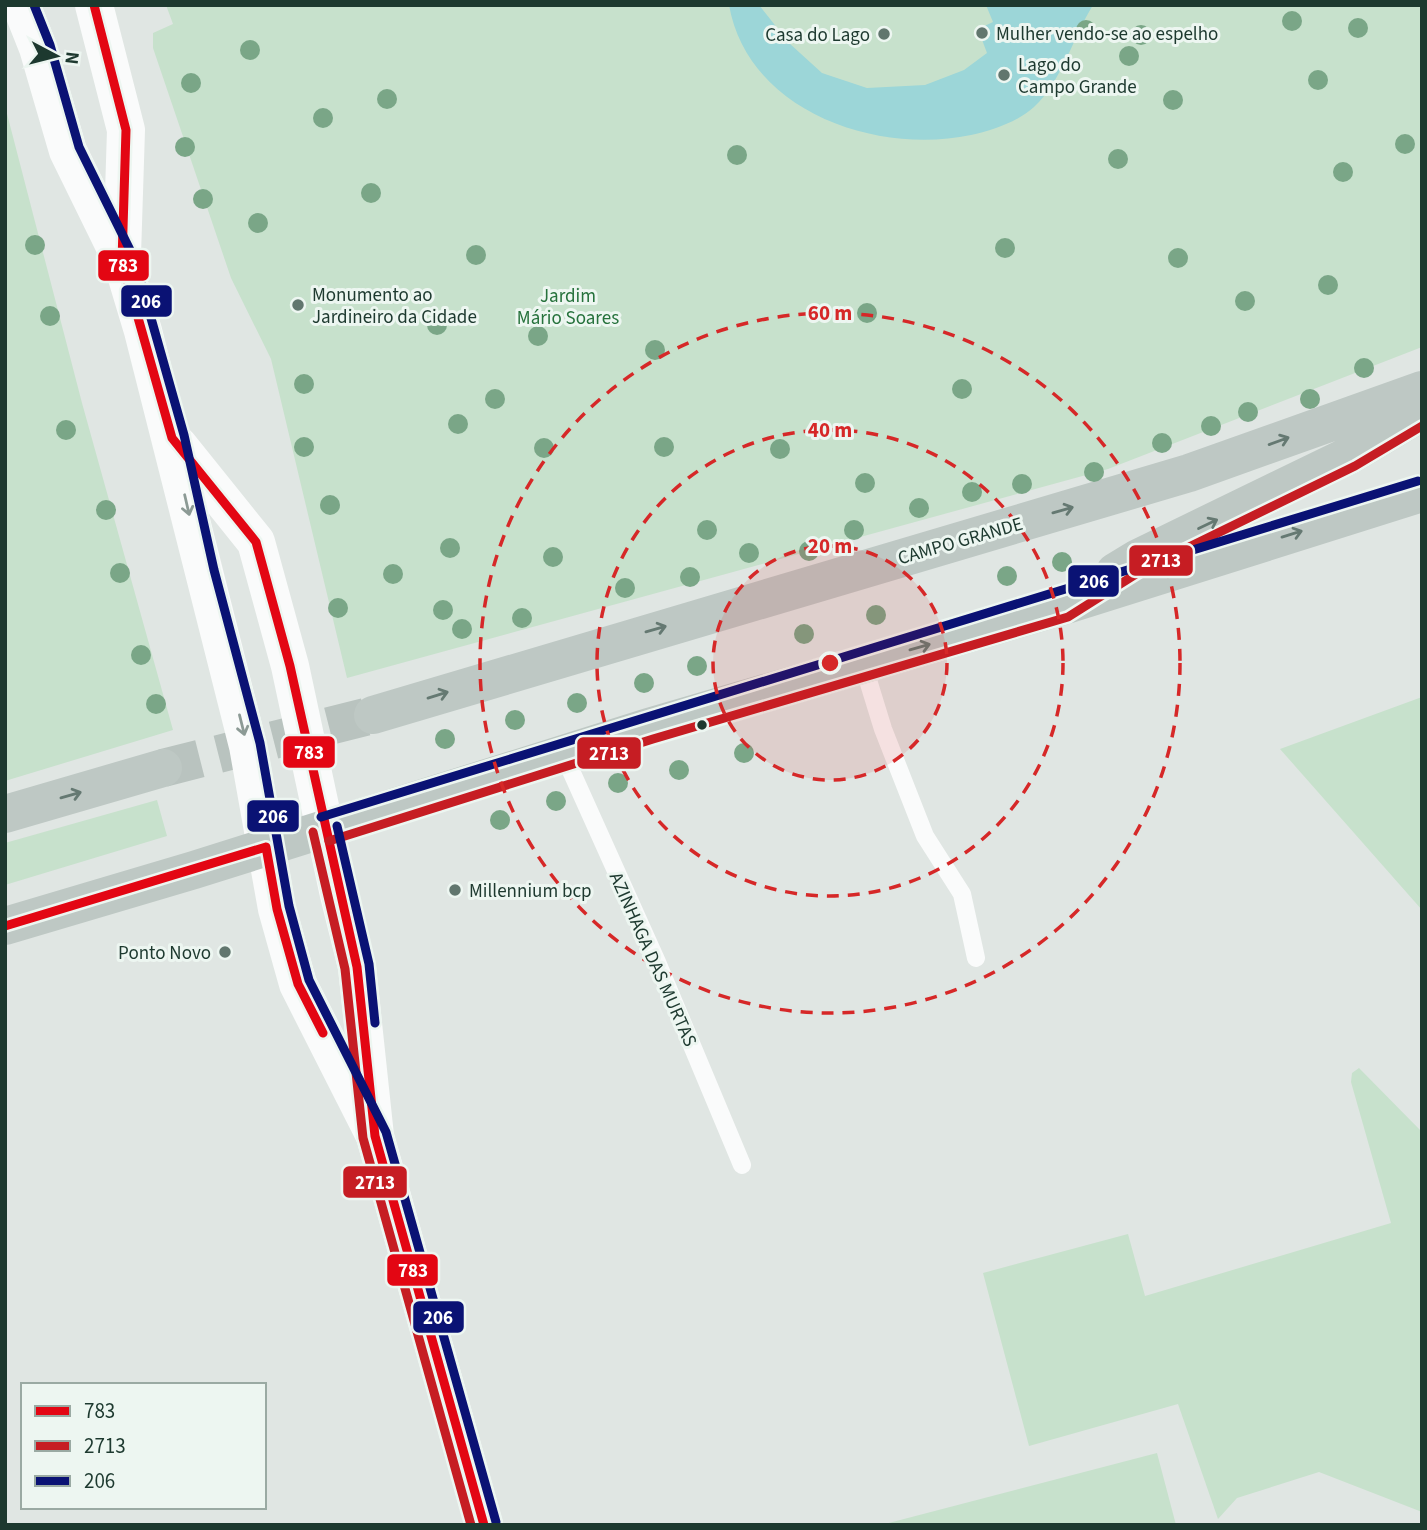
<svg xmlns="http://www.w3.org/2000/svg" width="1427" height="1530" font-family="'Source Sans 3',sans-serif">
  <style>
    .green { fill: #c7e1cc }
    .water { fill: #9cd6d8 }
    .lines { fill: none; stroke-linecap: round; stroke-linejoin: round }
    .primary-tunnel { stroke: #b9c3bf; stroke-width: 38; stroke-dasharray: 38 19; stroke-linecap: butt }
    .lane { stroke: #fafbfb; stroke-width: 18 }
    .secondary { stroke: #fafbfb; stroke-width: 38 }
    .primary { stroke: #bec8c4; stroke-width: 38 }
    .bus-1-casing { stroke: #edf6f1; stroke-width: 14 }
    .bus-2-casing { stroke: #edf6f1; stroke-width: 14 }
    .bus-3-casing { stroke: #edf6f1; stroke-width: 14 }
    .bus-1 { stroke: #e30613; stroke-width: 9 }
    .bus-2 { stroke: #c61d23; stroke-width: 9 }
    .bus-3 { stroke: #0a1274; stroke-width: 9 }
    .tree { fill: #7aa687 }
    .oneway { stroke: #657972 }
    .oneway2 { stroke: #8c9a95 }
    .ring { fill: none; stroke: #d62828; stroke-width: 3.5; stroke-dasharray: 12 9 }
    .poi-dot { fill: #61766e; stroke: #edf6f1; stroke-width: 2.5 }
    .bus-dot { fill: #1d392f; stroke: #edf6f1; stroke-width: 2.5 }
    .labels { text-anchor: middle; stroke-width: 6; stroke-linejoin: round; paint-order: stroke }
    .poi-label { font-size: 19px; fill: #1d392f; stroke: #edf6f1; text-anchor: start }
    .park-label { font-size: 19px; fill: #26723c; stroke: #edf6f1 }
    .street-label { font-size: 19px; fill: #1d392f; stroke: #edf6f1 }
    .centre { fill: #d62828; stroke: #edf6f1; stroke-width: 3.5 }
    .ring-label { font-size: 21px; text-anchor: middle; font-weight: bold; fill: #d62828; stroke: #edf6f1; stroke-width: 6; stroke-linejoin: round; paint-order: stroke }
    .line-badge { stroke: #edf6f1; stroke-width: 2.5 }
    .badge-label { font-size: 19px; text-anchor: middle; font-weight: bold; fill: #fff }
  </style>
  <rect width="100%" height="100%" fill="#e0e6e3"/>
  <path class="green" d="M 166,5 L 1422,5 L 1422,347 L 1108,469 L 347,678 L 271,359 L 231,278 L 153,48 L 153,33 L 173,24 Z
    M 5,106 L 82,403 L 173,730 L 5,781 Z
    M 1422,697 L 1422,910 L 1280,749 Z
    M 157,800 L 167,836 L 5,885 L 5,843 Z
    M 1359,1068 L 1422,1132 L 1422,1512 L 1319,1472 L 1237,1498 L 1218,1519 L 1178,1404 L 1029,1446 L 983,1273 L 1128,1234 L 1145,1296 L 1391,1223 L 1351,1082 L 1352,1073 Z
    M 1157,1453 L 1176,1525 L 881,1525 Z"/>
  <path class="water" d="M 729,5 L 759,5 L 789,43 L 822,73 L 867,88 L 925,85 L 964,70 L 987,53 L 978,29 L 993,22 L 986,5 L 1093,5 C 1073,37 1062,81 1034,107 C 1019,121 992,131 971,135 C 877,155 748,112 729,5 Z"/>
  <g class="lines">
    <path class="primary-tunnel" d="M 163,768 L 373,715"/>
    <path class="lane" d="M 863,664 L 883,729 L 925,836 L 962,894 L 976,958
      M 563,753 L 657,962 L 742,1165"/>
    <path class="secondary" d="M 21,5 L 38,48 L 68,151 L 122,261 L 143,331 L 248,746 L 277,909 L 298,984 L 375,1136
      M 94,5 L 126,130 L 122,255
      M 178,445 L 256,542 L 290,666 L 339,895 L 357,967 L 375,1136 L 484,1525"/>
    <path class="primary" d="M 1115,572 L 1138,558 L 1350,455 L 1422,412
      M 373,715 L 1189,473 L 1422,390
      M 5,814 L 163,768
      M 5,926 L 194,870 L 649,727 L 1063,606 L 1422,493"/>
    <g class="bus-1-casing">
      <path id="bus-1" d="M 94,5 L 126,130 L 122,261 L 172,438 L 256,542 L 290,666 L 357,967 L 375,1136 L 484,1525
        M 266,847 L 277,909 L 298,984 L 323,1033
        M 5,926 L 266,847"/>
    </g>
    <g class="bus-2-casing">
      <path id="bus-2" d="M 313,832 L 345,969 L 363,1138 L 471,1525
        M 329,841 L 653,739 L 1068,617 L 1144,569 L 1355,466 L 1422,426"/>
    </g>
    <g class="bus-3-casing">
      <path id="bus-3" d="M 34,5 L 50,45 L 79,147 L 134,258 L 184,435 L 214,570 L 260,743 L 289,906 L 309,980 L 386,1132 L 496,1522
        M 321,817 C 686,702 1053,596 1418,481
        M 337,826 L 369,964 L 375,1023"/>
    </g>
    <use href="#bus-1" class="bus-1"/>
    <use href="#bus-2" class="bus-2"/>
    <use href="#bus-3" class="bus-3"/>
  </g>
  <g class="tree">
    <circle cx="1292" cy="21" r="10"/>
    <circle cx="1358" cy="28" r="10"/>
    <circle cx="1086" cy="30" r="10"/>
    <circle cx="1141" cy="35" r="10"/>
    <circle cx="250" cy="50" r="10"/>
    <circle cx="1129" cy="56" r="10"/>
    <circle cx="1318" cy="80" r="10"/>
    <circle cx="191" cy="83" r="10"/>
    <circle cx="387" cy="99" r="10"/>
    <circle cx="1173" cy="100" r="10"/>
    <circle cx="323" cy="118" r="10"/>
    <circle cx="1405" cy="144" r="10"/>
    <circle cx="185" cy="147" r="10"/>
    <circle cx="737" cy="155" r="10"/>
    <circle cx="1118" cy="159" r="10"/>
    <circle cx="1343" cy="172" r="10"/>
    <circle cx="371" cy="193" r="10"/>
    <circle cx="203" cy="199" r="10"/>
    <circle cx="258" cy="223" r="10"/>
    <circle cx="35" cy="245" r="10"/>
    <circle cx="1005" cy="248" r="10"/>
    <circle cx="476" cy="255" r="10"/>
    <circle cx="1178" cy="258" r="10"/>
    <circle cx="1328" cy="285" r="10"/>
    <circle cx="1245" cy="301" r="10"/>
    <circle cx="867" cy="313" r="10"/>
    <circle cx="50" cy="316" r="10"/>
    <circle cx="437" cy="325" r="10"/>
    <circle cx="538" cy="336" r="10"/>
    <circle cx="655" cy="350" r="10"/>
    <circle cx="1364" cy="368" r="10"/>
    <circle cx="304" cy="384" r="10"/>
    <circle cx="962" cy="389" r="10"/>
    <circle cx="495" cy="399" r="10"/>
    <circle cx="1310" cy="399" r="10"/>
    <circle cx="1248" cy="412" r="10"/>
    <circle cx="458" cy="424" r="10"/>
    <circle cx="1211" cy="426" r="10"/>
    <circle cx="66" cy="430" r="10"/>
    <circle cx="1162" cy="443" r="10"/>
    <circle cx="304" cy="447" r="10"/>
    <circle cx="664" cy="447" r="10"/>
    <circle cx="544" cy="448" r="10"/>
    <circle cx="780" cy="449" r="10"/>
    <circle cx="1094" cy="472" r="10"/>
    <circle cx="865" cy="483" r="10"/>
    <circle cx="1022" cy="484" r="10"/>
    <circle cx="972" cy="492" r="10"/>
    <circle cx="330" cy="505" r="10"/>
    <circle cx="919" cy="508" r="10"/>
    <circle cx="106" cy="510" r="10"/>
    <circle cx="707" cy="530" r="10"/>
    <circle cx="854" cy="530" r="10"/>
    <circle cx="450" cy="548" r="10"/>
    <circle cx="809" cy="551" r="10"/>
    <circle cx="749" cy="553" r="10"/>
    <circle cx="553" cy="557" r="10"/>
    <circle cx="1062" cy="562" r="10"/>
    <circle cx="120" cy="573" r="10"/>
    <circle cx="393" cy="574" r="10"/>
    <circle cx="1007" cy="576" r="10"/>
    <circle cx="690" cy="577" r="10"/>
    <circle cx="625" cy="588" r="10"/>
    <circle cx="338" cy="608" r="10"/>
    <circle cx="443" cy="610" r="10"/>
    <circle cx="876" cy="615" r="10"/>
    <circle cx="522" cy="618" r="10"/>
    <circle cx="462" cy="629" r="10"/>
    <circle cx="804" cy="634" r="10"/>
    <circle cx="141" cy="655" r="10"/>
    <circle cx="697" cy="666" r="10"/>
    <circle cx="644" cy="683" r="10"/>
    <circle cx="577" cy="703" r="10"/>
    <circle cx="156" cy="704" r="10"/>
    <circle cx="515" cy="720" r="10"/>
    <circle cx="445" cy="739" r="10"/>
    <circle cx="744" cy="753" r="10"/>
    <circle cx="679" cy="770" r="10"/>
    <circle cx="618" cy="783" r="10"/>
    <circle cx="556" cy="801" r="10"/>
    <circle cx="500" cy="820" r="10"/>
  </g>
  <defs><path id="oneway-shaft" d="M-6 0H5M1.5-3L5.5 0L1.5 3" fill="none" stroke-width="1.6" stroke-linecap="round" stroke-linejoin="round" transform="scale(1.75)"/></defs>
  <g class="oneway">
    <use href="#oneway-shaft" transform="translate(1279 441) rotate(-20)"/>
    <use href="#oneway-shaft" transform="translate(1063 510) rotate(-16)"/>
    <use href="#oneway-shaft" transform="translate(1208 524) rotate(-26)"/>
    <use href="#oneway-shaft" transform="translate(1292 534) rotate(-17)"/>
    <use href="#oneway-shaft" transform="translate(656 629) rotate(-16)"/>
    <use href="#oneway-shaft" transform="translate(920 647) rotate(-16)"/>
    <use href="#oneway-shaft" transform="translate(438 695) rotate(-17)"/>
    <use href="#oneway-shaft" transform="translate(71 795) rotate(-16)"/>
  </g>
  <g class="oneway2">
    <use href="#oneway-shaft" transform="translate(187 505) rotate(77)"/>
    <use href="#oneway-shaft" transform="translate(242 725) rotate(76)"/>
  </g>
  <circle cx="830" cy="663" r="117" fill="#d62828" fill-opacity=".12"/>
  <g class="ring">
    <circle cx="830" cy="663" r="117"/>
    <circle cx="830" cy="663" r="233"/>
    <circle cx="830" cy="663" r="350"/>
  </g>
  <g class="poi-dot">
    <circle cx="982" cy="33" r="7"/>
    <circle cx="884" cy="34" r="7"/>
    <circle cx="1004" cy="75" r="7"/>
    <circle cx="298" cy="305" r="7"/>
    <circle cx="455" cy="890" r="7"/>
    <circle cx="225" cy="952" r="7"/>
  </g>
  <circle class="bus-dot" cx="702" cy="725" r="6"/>
  <g class="labels">
    <g class="poi-label">
      <text x="996" y="40">Mulher vendo-se ao espelho</text>
      <text x="870" y="41" text-anchor="end">Casa do Lago</text>
      <text x="1018" y="71">Lago do<tspan x="1018" dy="22">Campo Grande</tspan></text>
      <text x="312" y="301">Monumento ao<tspan x="312" dy="22">Jardineiro da Cidade</tspan></text>
      <text x="469" y="897">Millennium bcp</text>
      <text x="211" y="959" text-anchor="end">Ponto Novo</text>
    </g>
    <g class="park-label">
      <text x="568" y="302">Jardim<tspan x="568" dy="22">Mário Soares</tspan></text>
    </g>
    <g class="street-label">
      <text transform="translate(960 540) rotate(-16)" y="7">CAMPO GRANDE</text>
      <text transform="translate(654 959) rotate(66)" y="7">AZINHAGA DAS MURTAS</text>
    </g>
  </g>
  <circle cx="830" cy="663" r="10" class="centre"/>
  <g class="ring-label">
    <text x="830" y="320">60 m</text>
    <text x="830" y="437">40 m</text>
    <text x="830" y="553">20 m</text>
  </g>
  <g class="line-badge">
    <rect x="97" y="249" width="53" height="33" rx="7" fill="#e30613"/>
    <rect x="120" y="284" width="53" height="34" rx="7" fill="#0a1274"/>
    <rect x="1128" y="544" width="66" height="33" rx="7" fill="#c61d23"/>
    <rect x="1067" y="564" width="53" height="34" rx="7" fill="#0a1274"/>
    <rect x="282" y="735" width="54" height="34" rx="7" fill="#e30613"/>
    <rect x="576" y="736" width="66" height="34" rx="7" fill="#c61d23"/>
    <rect x="246" y="799" width="54" height="34" rx="7" fill="#0a1274"/>
    <rect x="342" y="1165" width="66" height="34" rx="7" fill="#c61d23"/>
    <rect x="386" y="1253" width="53" height="34" rx="7" fill="#e30613"/>
    <rect x="412" y="1300" width="53" height="34" rx="7" fill="#0a1274"/>
  </g>
  <g class="badge-label">
    <text x="123" y="272">783</text>
    <text x="146" y="308">206</text>
    <text x="1161" y="567">2713</text>
    <text x="1094" y="588">206</text>
    <text x="309" y="759">783</text>
    <text x="609" y="760">2713</text>
    <text x="273" y="823">206</text>
    <text x="375" y="1189">2713</text>
    <text x="413" y="1277">783</text>
    <text x="438" y="1324">206</text>
  </g>
  <rect width="1427" height="1530" fill="none" stroke="#1d392f" stroke-width="14"/>
  <rect x="21" y="1383" width="245" height="126" fill="#edf6f1" stroke="#9aaaa3" stroke-width="2"/>
  <rect x="35" y="1406" width="35" height="10" fill="#e30613" stroke="#9aaaa3" stroke-width="2"/>
  <text x="84" y="1418" font-size="21" fill="#1d392f">783</text>
  <rect x="35" y="1441" width="35" height="10" fill="#c61d23" stroke="#9aaaa3" stroke-width="2"/>
  <text x="84" y="1453" font-size="21" fill="#1d392f">2713</text>
  <rect x="35" y="1476" width="35" height="10" fill="#0a1274" stroke="#9aaaa3" stroke-width="2"/>
  <text x="84" y="1488" font-size="21" fill="#1d392f">206</text>
  <g transform="translate(56 56) rotate(97)" stroke="#edf6f1" stroke-width="5" paint-order="stroke">
  <path d="M0-5L12 26L0 18L-12 26Z" fill="#1d392f"/>
  <text y="-10" font-size="19" font-weight="bold" text-anchor="middle" fill="#1d392f">N</text>
  </g>
</svg>
